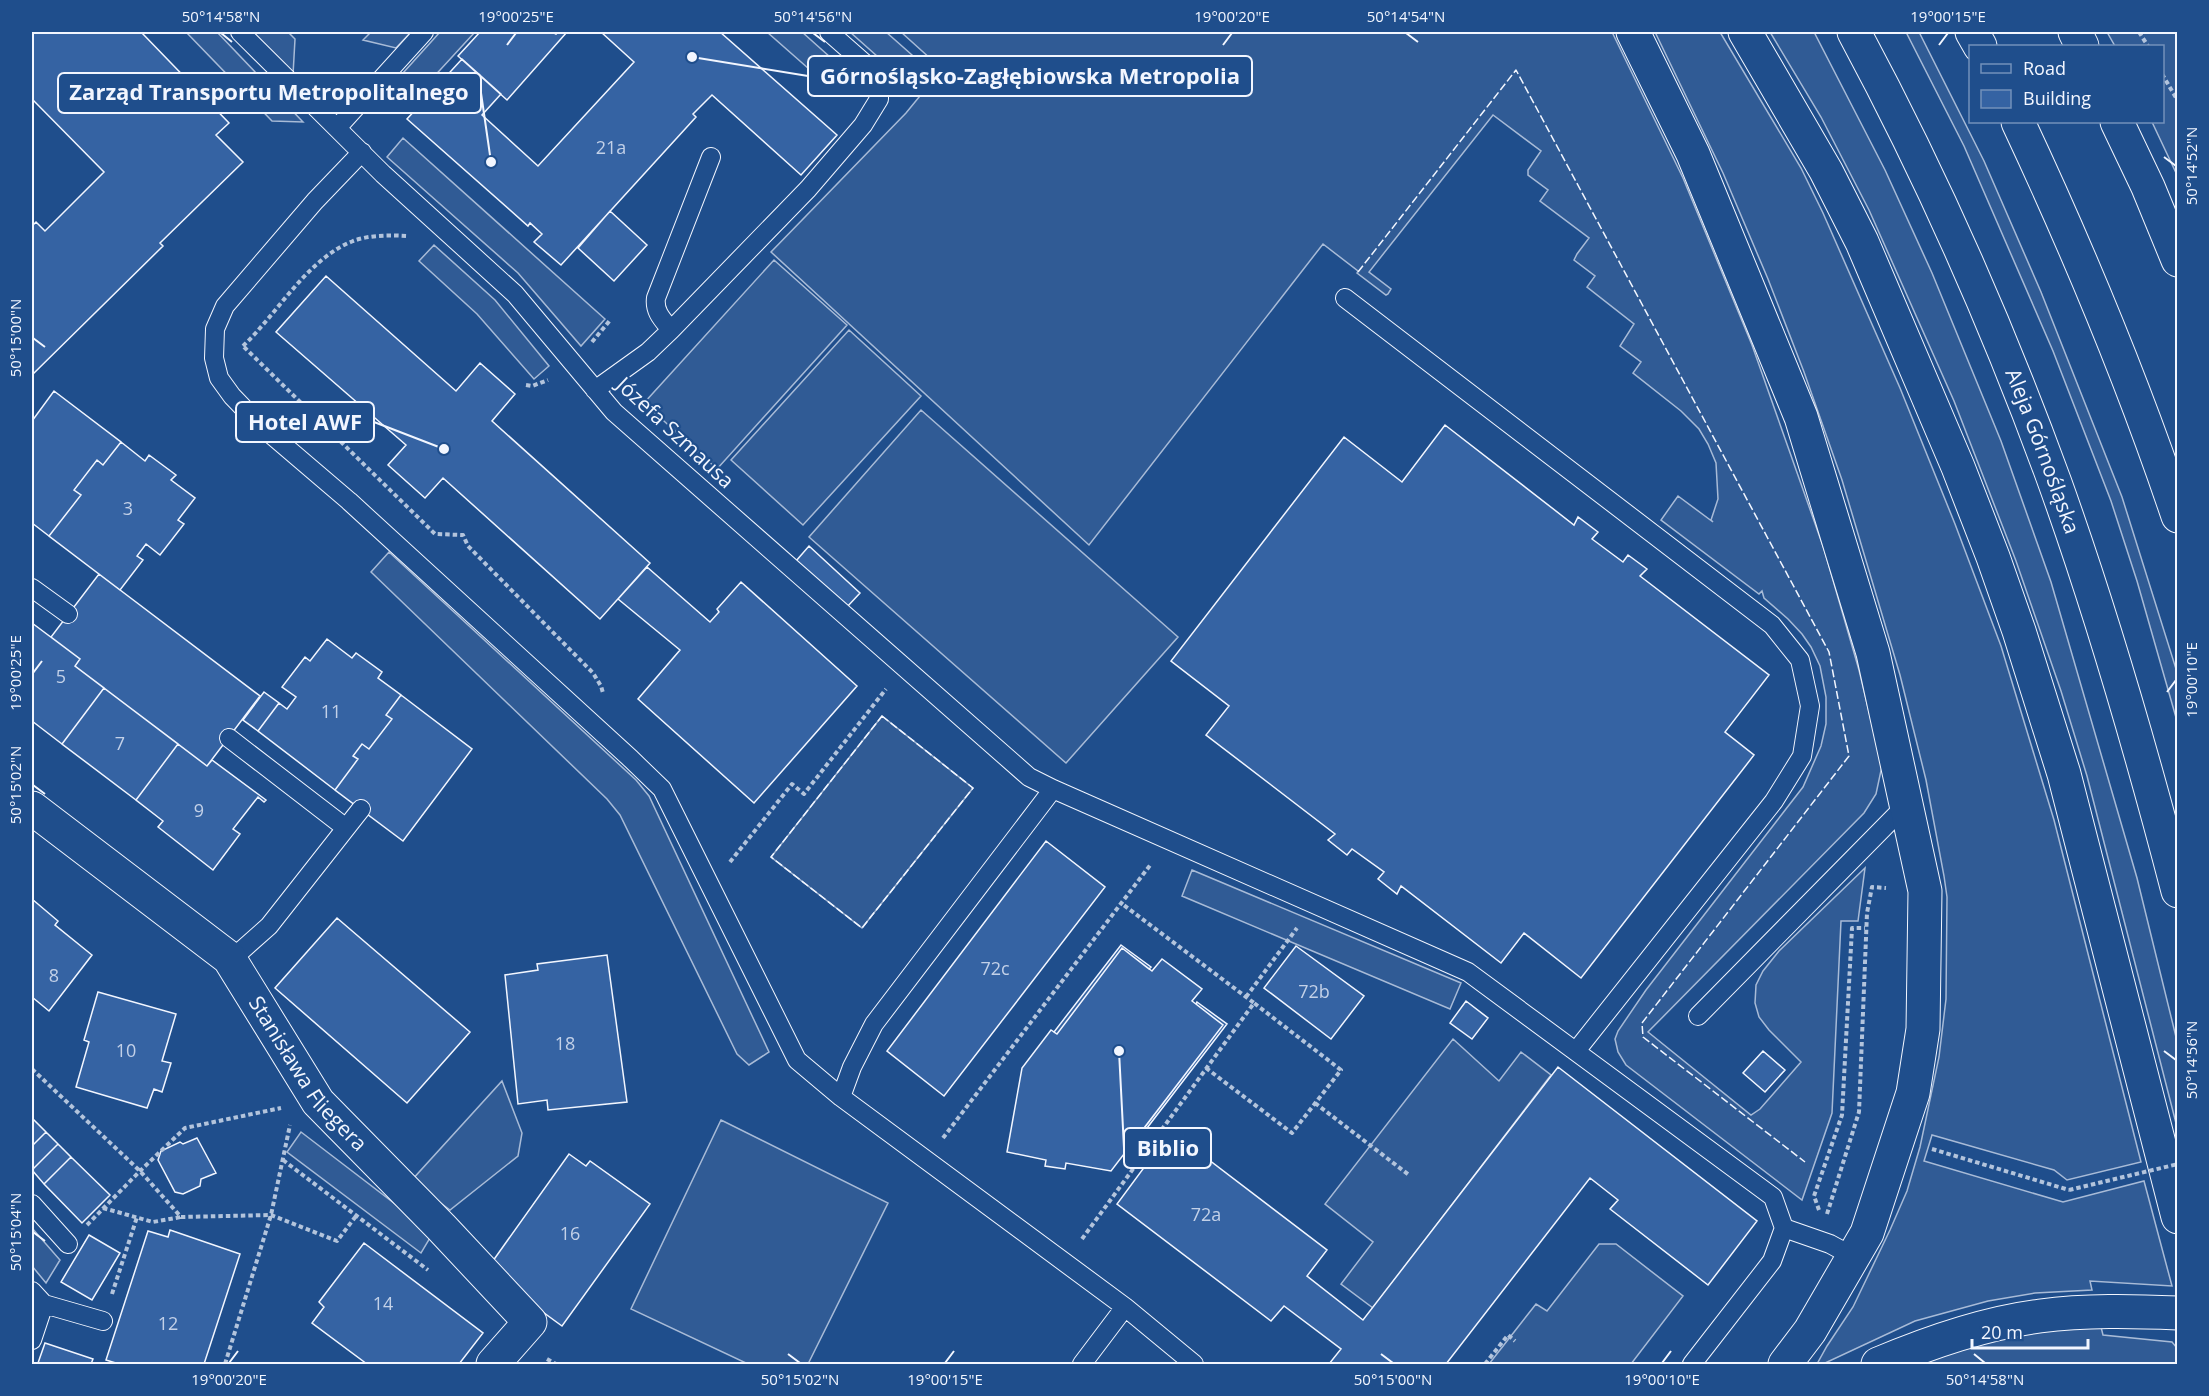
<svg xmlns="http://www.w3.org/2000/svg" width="2209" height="1396" font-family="'Open Sans',sans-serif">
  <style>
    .built { fill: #305b95; stroke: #a8bbd7; stroke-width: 1.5 }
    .building { fill: #3563a3; stroke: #f2f6ff; stroke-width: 1.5 }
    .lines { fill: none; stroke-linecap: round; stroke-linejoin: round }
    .service-casing { stroke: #f2f6ff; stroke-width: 20 }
    .minor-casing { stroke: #f2f6ff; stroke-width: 35 }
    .secondary-casing { stroke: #f2f6ff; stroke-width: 35 }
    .motorway-casing { stroke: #f2f6ff; stroke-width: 35 }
    .path { stroke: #b3c4dc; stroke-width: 4; stroke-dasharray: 4.5 3; stroke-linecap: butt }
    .service { stroke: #1f4e8c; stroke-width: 18 }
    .minor { stroke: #1f4e8c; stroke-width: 33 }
    .secondary { stroke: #1f4e8c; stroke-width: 33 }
    .motorway { stroke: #1f4e8c; stroke-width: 33 }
    .path-bridge { stroke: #b3c4dc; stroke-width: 4; stroke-dasharray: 4.5 3; stroke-linecap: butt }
    .fence { stroke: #f2f6ff; stroke-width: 1.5; stroke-dasharray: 8 3; stroke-linecap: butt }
    .ticks { fill: none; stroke: #f2f6ff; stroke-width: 2 }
    .labels { text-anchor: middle; stroke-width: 4.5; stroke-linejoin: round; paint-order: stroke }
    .number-label { font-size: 18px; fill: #c3d1e8 }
    .street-label { font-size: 21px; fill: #f2f6ff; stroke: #1f4e8c }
    .leader { fill: none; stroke: #f2f6ff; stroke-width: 2 }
    .callout-dot { fill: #f2f6ff; stroke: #1f4e8c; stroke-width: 2 }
    .callout { fill: #1f4e8c; stroke: #f2f6ff; stroke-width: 2 }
    .callout-label { font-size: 22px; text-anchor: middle; font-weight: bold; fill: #f2f6ff }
    .neatline { fill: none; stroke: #f2f6ff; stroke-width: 2 }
    .ticks-label { font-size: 15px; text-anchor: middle; fill: #f2f6ff }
  </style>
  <rect width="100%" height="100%" fill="#1f4e8c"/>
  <path class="built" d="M 186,32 L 217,32 L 303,122 L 272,121 Z
    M 251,32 L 288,32 L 295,39 L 293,75 Z
    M 371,32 L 411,32 L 396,48 L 363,40 Z
    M 440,32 L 475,32 L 406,107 L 403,73 Z
    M 767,32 L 802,32 L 849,74 L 834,91 Z
    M 850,32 L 886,32 L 929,70 L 914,89 Z
    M 901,32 L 1612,32 L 1683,178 L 1752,345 L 1824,549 L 1859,670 L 1882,766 L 1876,794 L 1864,813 L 1648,1032 L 1751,1115 L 1760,1109 L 1801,1062 L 1769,1030 L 1759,1017 L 1755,1003 L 1756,985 L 1763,971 L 1779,951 L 1865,868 L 1858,921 L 1841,921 L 1832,1113 L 1802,1200 L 1626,1065 L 1618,1052 L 1615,1039 L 1618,1031 L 1646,990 L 1803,787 L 1821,746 L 1826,724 L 1826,697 L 1820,666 L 1811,647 L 1802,634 L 1788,619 L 1764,598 L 1762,591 L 1759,594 L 1661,520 L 1678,496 L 1713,522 L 1711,520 L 1718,499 L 1716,463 L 1708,444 L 1699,429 L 1681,411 L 1633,373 L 1641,362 L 1620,346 L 1634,324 L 1587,287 L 1595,276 L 1574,260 L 1577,254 L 1589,238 L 1540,201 L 1548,190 L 1528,175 L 1528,170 L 1541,151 L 1493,115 L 1369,272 L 1391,289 L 1388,294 L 1386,295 L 1357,273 L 1358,271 L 1323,244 L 1089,545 L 771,252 L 906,113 L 942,69 Z
    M 1655,32 L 1720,32 L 1801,168 L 1823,213 L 1900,388 L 1955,524 L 2001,646 L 2054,820 L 2141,1162 L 2067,1180 L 2054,1170 L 1932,1135 L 1924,1161 L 2063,1202 L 2144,1181 L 2172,1286 L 2090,1281 L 2092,1290 L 2035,1293 L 1988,1301 L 1915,1321 L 1823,1364 L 1817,1364 L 1827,1346 L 1853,1307 L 1890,1230 L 1907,1191 L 1920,1147 L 1939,1057 L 1946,999 L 1947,897 L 1944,876 L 1926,780 L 1900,675 L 1842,480 L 1804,372 L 1768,279 L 1723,173 Z
    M 1770,32 L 1814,32 L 1885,170 L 1932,273 L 2001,441 L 2051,582 L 2137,878 L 2177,1041 L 2177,1127 L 2087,776 L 2061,691 L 2016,561 L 1954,401 L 1869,210 L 1821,117 Z
    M 1906,32 L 1919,32 L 1984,161 L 2041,292 L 2122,497 L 2177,672 L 2177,721 L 2137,581 L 2111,501 L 2053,351 L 1964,146 Z
    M 2107,32 L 2177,32 L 2177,175 L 2152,122 L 2162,122 L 2162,46 L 2115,46 Z
    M 403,138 L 605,319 L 581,346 L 518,273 L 387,157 Z
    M 434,245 L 495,300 L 549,366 L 534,379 L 477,314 L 419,261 Z
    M 774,260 L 847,325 L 717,469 L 644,403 Z
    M 849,330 L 921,396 L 803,525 L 731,460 Z
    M 921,410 L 1178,637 L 1066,763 L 809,537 Z
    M 389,552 L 636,780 L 649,796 L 769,1052 L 749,1065 L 737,1054 L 620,815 L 607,799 L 371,572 Z
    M 882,716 L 973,788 L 862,928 L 771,857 Z
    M 1192,870 L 1461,983 L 1450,1009 L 1182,896 Z
    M 1453,1039 L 1499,1081 L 1521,1052 L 1551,1075 L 1373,1308 L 1341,1284 L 1373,1242 L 1325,1204 Z
    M 502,1081 L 522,1133 L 518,1156 L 450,1210 L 411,1181 Z
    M 721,1120 L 888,1203 L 808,1364 L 748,1364 L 631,1309 Z
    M 301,1132 L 433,1233 L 421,1253 L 287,1152 Z
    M 32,1228 L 60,1260 L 46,1283 L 32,1266 Z
    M 1599,1244 L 1616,1244 L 1683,1296 L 1631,1364 L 1489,1364 L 1536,1304 L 1547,1311 Z
    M 2101,1327 L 2103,1335 L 2172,1342 L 2177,1348 L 2177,1364 L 1912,1364 L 1975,1344 L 2054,1329 Z"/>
  <path class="building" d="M 32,32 L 141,32 L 229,123 L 216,135 L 243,162 L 160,243 L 163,246 L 32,375 L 32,226 L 36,222 L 45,231 L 104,172 L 32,99 Z
    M 480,32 L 552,32 L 556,34 L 558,32 L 567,32 L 507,100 L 458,56 Z
    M 601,32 L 720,32 L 837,135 L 801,175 L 712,95 L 693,114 L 696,117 L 561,265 L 534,242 L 542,234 L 530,223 L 528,226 L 407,119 L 462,59 L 501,94 L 482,115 L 538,166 L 634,62 Z
    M 610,211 L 647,245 L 614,281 L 578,248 Z
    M 326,276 L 456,391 L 480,363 L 515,394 L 492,421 L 650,563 L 600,619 L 443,478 L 425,498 L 388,465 L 406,445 L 276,332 Z
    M 54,391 L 121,442 L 103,465 L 97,460 L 74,490 L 81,495 L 49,536 L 32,523 L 32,421 Z
    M 1445,425 L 1574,525 L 1578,517 L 1598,532 L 1592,539 L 1623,562 L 1628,555 L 1647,569 L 1640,576 L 1769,675 L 1725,732 L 1754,755 L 1581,978 L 1524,933 L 1501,963 L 1401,886 L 1397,894 L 1378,879 L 1384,872 L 1352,849 L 1347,855 L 1328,840 L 1335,834 L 1206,735 L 1229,706 L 1171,661 L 1344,437 L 1402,482 Z
    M 121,442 L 145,461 L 149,455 L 176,475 L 171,480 L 195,498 L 178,520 L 184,524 L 160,555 L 146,544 L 137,556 L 143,560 L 120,590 L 49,536 L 81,495 L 74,490 L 97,460 L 103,465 Z
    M 809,546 L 860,593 L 847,607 L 796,561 Z
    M 647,567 L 710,622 L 719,612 L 717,609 L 741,582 L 857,686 L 754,803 L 638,699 L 680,650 L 618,599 Z
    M 99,574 L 260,696 L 207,766 L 75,666 L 80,659 L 51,637 Z
    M 32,623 L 80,659 L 75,666 L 104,688 L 62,744 L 32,721 Z
    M 327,639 L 352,658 L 356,653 L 382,672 L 378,678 L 401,695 L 386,715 L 392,719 L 369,749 L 362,744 L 353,756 L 358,759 L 335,790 L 258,731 L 279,703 L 287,709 L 296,697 L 282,687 L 305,657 L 310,661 Z
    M 104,688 L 178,744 L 136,800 L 62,744 Z
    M 264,692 L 279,703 L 258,731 L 243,720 Z
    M 401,695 L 472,749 L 403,841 L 335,790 L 358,759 L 353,756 L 362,744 L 369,749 L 392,719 L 386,715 Z
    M 178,744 L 207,766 L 212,760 L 266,800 L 264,802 L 258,797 L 233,829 L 240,834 L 213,870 L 158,827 L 163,821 L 136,800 Z
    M 1046,841 L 1105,887 L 944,1096 L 887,1051 Z
    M 32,899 L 58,921 L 55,925 L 92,955 L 49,1011 L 32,997 Z
    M 337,918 L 470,1032 L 407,1103 L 275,988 Z
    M 1121,945 L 1151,967 L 1149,969 L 1122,948 L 1057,1034 L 1054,1032 Z
    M 1296,946 L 1364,996 L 1331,1039 L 1264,988 Z
    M 1122,948 L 1152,971 L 1162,959 L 1202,989 L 1192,1001 L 1223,1025 L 1111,1171 L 1066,1163 L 1065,1169 L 1045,1166 L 1046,1160 L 1007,1152 L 1022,1068 L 1051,1030 L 1057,1034 Z
    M 607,955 L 627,1102 L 548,1110 L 547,1100 L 518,1104 L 505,975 L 538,970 L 537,964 Z
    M 98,992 L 176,1014 L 162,1061 L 171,1063 L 162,1092 L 154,1089 L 147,1108 L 76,1087 L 89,1042 L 84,1040 Z
    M 1466,1001 L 1488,1018 L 1472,1039 L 1450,1023 Z
    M 1197,1002 L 1227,1024 L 1147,1128 L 1145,1127 L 1223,1025 L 1196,1004 Z
    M 1763,1051 L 1785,1070 L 1765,1092 L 1743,1073 Z
    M 1558,1067 L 1757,1221 L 1708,1285 L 1610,1209 L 1618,1200 L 1590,1178 L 1446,1364 L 1329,1364 L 1341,1349 L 1284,1306 L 1271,1321 L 1117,1204 L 1171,1131 L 1327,1250 L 1307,1276 L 1363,1320 Z
    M 33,1119 L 46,1132 L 32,1146 L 32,1121 Z
    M 46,1132 L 58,1144 L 32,1170 L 32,1146 Z
    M 197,1138 L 216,1173 L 201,1179 L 200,1186 L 183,1194 L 175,1192 L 158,1160 L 161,1151 L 180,1142 L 183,1144 Z
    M 58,1144 L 71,1157 L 44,1184 L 32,1170 Z
    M 569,1154 L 586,1166 L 590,1161 L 650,1204 L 562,1326 L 503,1283 L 490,1265 Z
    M 71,1157 L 110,1195 L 82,1223 L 44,1184 Z
    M 170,1230 L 240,1254 L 204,1364 L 119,1364 L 106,1360 L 148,1231 L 168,1237 Z
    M 89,1235 L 120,1253 L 92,1300 L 61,1282 Z
    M 364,1243 L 483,1333 L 459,1364 L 367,1364 L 312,1323 L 324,1307 L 319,1302 Z
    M 45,1343 L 93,1359 L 91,1364 L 38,1363 Z"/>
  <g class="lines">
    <g class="service-casing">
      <path id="service" d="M 240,32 L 383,174 L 515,294 L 614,412 L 1029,777 L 1053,789
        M 337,128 L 424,32
        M 362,152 L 315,201 L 225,306 L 215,329 L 214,358 L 219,378 L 232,396 L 260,425 L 349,501 L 631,759 L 662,789 L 797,1060 L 841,1097 L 1125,1307 L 1194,1364
        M 1345,298 L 1772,625 L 1800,660 L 1810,706 L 1802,756 L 1774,801 L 1576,1051
        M 671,330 C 663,320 654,312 656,298 L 711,157
        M 595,390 L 648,352 L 671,330 L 808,189 L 863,125 L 879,99 L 879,76 L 829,32
        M 32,588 L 68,614
        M 229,738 L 346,828
        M 229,958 L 242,950 L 269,926 L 361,809
        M 1698,1016 L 1906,805
        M 841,1097 L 852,1067 L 874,1024 L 1053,789 L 1468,972 L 1773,1197 L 1784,1228 L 1772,1261 L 1692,1364
        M 32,1204 L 68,1244
        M 1784,1228 L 1830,1244 L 1854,1257
        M 32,1291 L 44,1304 L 32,1340
        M 44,1304 L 103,1321
        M 1082,1364 L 1125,1307"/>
    </g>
    <g class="minor-casing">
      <g id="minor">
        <path id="s1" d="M 32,808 L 229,958 L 318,1102 L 441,1227 L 530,1322 L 493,1364"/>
      </g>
    </g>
    <g class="secondary-casing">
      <path id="secondary" d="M 1878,1364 C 1930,1342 1984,1323 2040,1316 C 2086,1310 2132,1311 2178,1313"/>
    </g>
    <g class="motorway-casing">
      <g id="motorway">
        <path d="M 1633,32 L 1693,154 L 1801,417 L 1873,653 L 1925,891 L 1923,1029 L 1913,1093 L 1867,1233 L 1810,1331 L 1785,1364"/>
        <path d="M 1745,32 L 1826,171 L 1862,242 L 1958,467 L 1993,557 L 2019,631 L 2064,774 L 2178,1217"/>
        <path id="s2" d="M 1854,32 C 1932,177 1999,329 2055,483 C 2103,617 2142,753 2178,891"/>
        <path d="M 1972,32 L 1980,46"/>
        <path d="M 2075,32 L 2082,46"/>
        <path d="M 2018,122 C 2078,250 2133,382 2178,516"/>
        <path d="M 2117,122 L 2148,187 L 2178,260"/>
      </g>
    </g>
    <path class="path" d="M 2139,32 L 2148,46
      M 2162,74 L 2178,101
      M 592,342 L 611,319
      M 243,346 C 278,313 307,259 353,241 C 369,235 390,235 407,236
      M 244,347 L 435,534 L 463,535 L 468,546 L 593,673 L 601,686 L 603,693
      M 526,385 L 532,386 L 548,380
      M 730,862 L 792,784 L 804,794 L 886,689
      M 1246,997 L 1297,928
      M 1206,1068 L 1292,1133 L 1341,1070 L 1254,1003
      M 32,1069 L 140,1171 L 181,1217 L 271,1215 L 337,1241 L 356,1216
      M 1315,1103 L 1409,1175
      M 943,1138 L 1151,864
      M 1932,1149 L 2069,1190
      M 283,1160 L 428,1270
      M 103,1208 L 153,1222 L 181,1217
      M 1819,1210 L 1814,1196 L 1842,1115 L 1852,928 L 1865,928
      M 1827,1214 L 1859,1112 L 1867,913 L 1872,887 L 1886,888
      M 87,1225 L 140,1171 L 185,1128 L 281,1108
      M 1082,1239 L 1254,1003 L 1121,903
      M 112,1294 L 137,1217
      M 547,1359 L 556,1364
      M 225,1364 L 271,1215 L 290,1125
      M 1485,1364 L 1508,1335 L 1515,1341"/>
    <use href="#service" class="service"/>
    <use href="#minor" class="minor"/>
    <use href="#secondary" class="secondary"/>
    <use href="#motorway" class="motorway"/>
    <path class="path-bridge" d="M 2069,1190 L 2178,1164"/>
    <path class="fence" d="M 1358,272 L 1516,70 L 1829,652 L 1849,756 L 1642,1023 L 1643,1037 L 1805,1162
      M 882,716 L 973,788 L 862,928 L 771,857 Z"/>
  </g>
  <path class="ticks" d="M 221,33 L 232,42M 813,33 L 825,42M 1406,33 L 1418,42M 507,45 L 516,33M 1223,45 L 1232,33M 1939,45 L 1948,33M 2164,157 L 2176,166M 33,338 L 45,347M 33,673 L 42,661M 2167,692 L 2176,680M 33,785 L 45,794M 2164,1051 L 2176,1060M 33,1232 L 45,1241M 788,1354 L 800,1363M 1381,1354 L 1393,1363M 1974,1354 L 1985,1363M 229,1363 L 238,1351M 945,1363 L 954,1351M 1662,1363 L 1671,1351"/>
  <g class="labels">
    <g class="number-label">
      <text x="611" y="154">21a</text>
      <text x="128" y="515">3</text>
      <text x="61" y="683">5</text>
      <text x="331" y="718">11</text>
      <text x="120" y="750">7</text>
      <text x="199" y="817">9</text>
      <text x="995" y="975">72c</text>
      <text x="54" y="982">8</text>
      <text x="1314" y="998">72b</text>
      <text x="565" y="1050">18</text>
      <text x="126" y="1057">10</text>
      <text x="1206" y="1221">72a</text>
      <text x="570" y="1240">16</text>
      <text x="383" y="1310">14</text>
      <text x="168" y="1330">12</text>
    </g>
    <g class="street-label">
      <text transform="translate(675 433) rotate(43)" y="7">Józefa Szmausa</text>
      <text dy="7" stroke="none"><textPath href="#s2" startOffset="460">Aleja Górnośląska</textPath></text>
      <text dy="7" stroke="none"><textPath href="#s1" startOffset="388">Stanisława Fliegera</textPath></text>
    </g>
  </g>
  <path class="leader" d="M692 57L808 76M491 162L481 93M444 449L374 422M1119 1051L1124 1148"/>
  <g class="callout-dot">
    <circle cx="692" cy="57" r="6"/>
    <circle cx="491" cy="162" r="6"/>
    <circle cx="444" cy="449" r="6"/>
    <circle cx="1119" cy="1051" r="6"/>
  </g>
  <g class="callout">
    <rect x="808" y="56" width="444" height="40" rx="6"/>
    <rect x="58" y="73" width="423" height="40" rx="6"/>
    <rect x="236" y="402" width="138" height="40" rx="6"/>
    <rect x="1124" y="1128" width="87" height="40" rx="6"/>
  </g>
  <g class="callout-label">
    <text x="1030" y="84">Górnośląsko-Zagłębiowska Metropolia</text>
    <text x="269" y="100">Zarząd Transportu Metropolitalnego</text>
    <text x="305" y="430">Hotel AWF</text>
    <text x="1168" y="1156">Biblio</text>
  </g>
  <rect width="2209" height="1396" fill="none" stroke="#1f4e8c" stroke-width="66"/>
  <rect x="1969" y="45" width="195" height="78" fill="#1f4e8c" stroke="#7391ba" stroke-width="1.5"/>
  <rect x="1981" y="64" width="30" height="9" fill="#1f4e8c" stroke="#7391ba" stroke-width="1.5"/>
  <text x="2023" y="75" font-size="18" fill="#f2f6ff">Road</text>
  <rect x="1981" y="90" width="30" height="18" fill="#3563a3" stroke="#7391ba" stroke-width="1.5"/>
  <text x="2023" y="105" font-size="18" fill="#f2f6ff">Building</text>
  <path d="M1972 1339v9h116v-9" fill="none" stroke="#f2f6ff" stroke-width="3"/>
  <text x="1981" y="1339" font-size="18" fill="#f2f6ff" stroke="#1f4e8c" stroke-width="4.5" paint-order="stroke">20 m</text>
  <rect x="33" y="33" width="2143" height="1330" class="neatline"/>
  <g class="ticks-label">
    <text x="221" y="22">50°14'58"N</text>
    <text x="516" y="22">19°00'25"E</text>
    <text x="813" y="22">50°14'56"N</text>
    <text x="1232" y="22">19°00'20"E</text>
    <text x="1406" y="22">50°14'54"N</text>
    <text x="1948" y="22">19°00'15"E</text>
    <text transform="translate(2192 166) rotate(-90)" y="5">50°14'52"N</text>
    <text transform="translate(16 338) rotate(-90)" y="5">50°15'00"N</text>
    <text transform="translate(16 673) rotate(-90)" y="5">19°00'25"E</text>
    <text transform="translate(2192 680) rotate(-90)" y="5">19°00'10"E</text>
    <text transform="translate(16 785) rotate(-90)" y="5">50°15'02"N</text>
    <text transform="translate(2192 1060) rotate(-90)" y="5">50°14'56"N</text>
    <text transform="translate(16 1232) rotate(-90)" y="5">50°15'04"N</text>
    <text x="229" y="1385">19°00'20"E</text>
    <text x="800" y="1385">50°15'02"N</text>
    <text x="945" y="1385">19°00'15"E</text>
    <text x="1393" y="1385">50°15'00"N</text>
    <text x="1662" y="1385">19°00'10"E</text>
    <text x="1985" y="1385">50°14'58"N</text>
  </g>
</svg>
